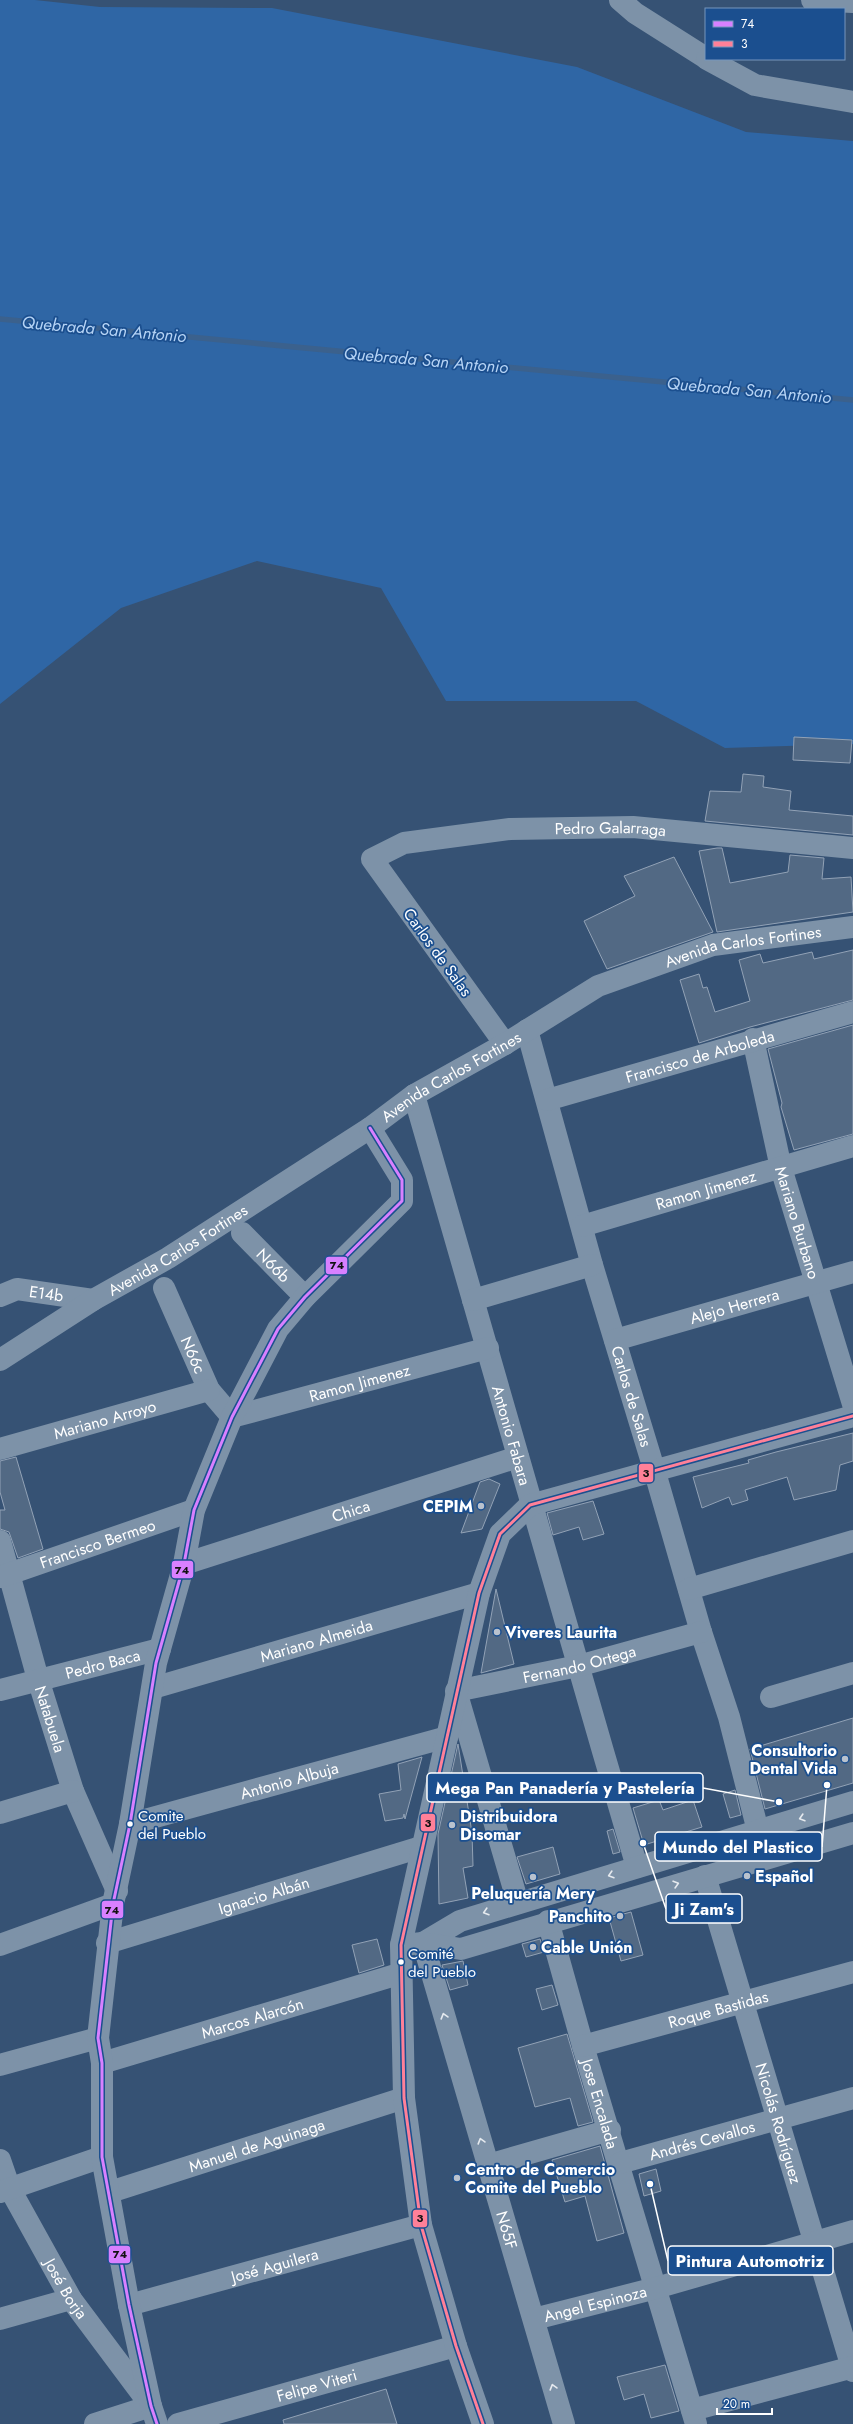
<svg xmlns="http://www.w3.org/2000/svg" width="853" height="2424" font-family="Jost,sans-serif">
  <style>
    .green { fill: #2f66a5 }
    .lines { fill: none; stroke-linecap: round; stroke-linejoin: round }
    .stream { stroke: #3b618d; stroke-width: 5.5 }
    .building { fill: #526984; stroke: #92a2b6 }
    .minor { stroke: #7d92a8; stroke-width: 22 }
    .tertiary { stroke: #7d92a8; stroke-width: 22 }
    .bus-1-casing { stroke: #1b4f8f; stroke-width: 6 }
    .bus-2-casing { stroke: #1b4f8f; stroke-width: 6 }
    .bus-1 { stroke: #d880ff; stroke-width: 3 }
    .bus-2 { stroke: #ff8098; stroke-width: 3 }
    .oneway { stroke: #e5e9ee }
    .poi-dot { fill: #b9c2ce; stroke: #1b4f8f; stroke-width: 1.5 }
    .bus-dot { fill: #fff; stroke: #1b4f8f; stroke-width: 1.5 }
    .labels { text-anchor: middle; stroke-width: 3.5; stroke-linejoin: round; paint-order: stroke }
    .bus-label { font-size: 15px; fill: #fff; stroke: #1b4f8f; text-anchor: start }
    .street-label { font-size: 16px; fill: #fff; stroke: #1b4f8f }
    .poi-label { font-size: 16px; font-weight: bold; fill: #fff; stroke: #1b4f8f; text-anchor: start }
    .water-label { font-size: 17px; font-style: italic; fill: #b5d3f5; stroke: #1b4f8f }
    .leader { fill: none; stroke: #fff; stroke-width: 1.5 }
    .callout-dot { fill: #fff; stroke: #1b4f8f; stroke-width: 1.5 }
    .callout { fill: #1b4f8f; stroke: #fff; stroke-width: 1.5 }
    .callout-label { font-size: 17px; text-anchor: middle; font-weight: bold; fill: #fff }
    .line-badge { stroke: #1b4f8f; stroke-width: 1.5 }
    .pale-badge-label { font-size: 11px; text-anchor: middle; font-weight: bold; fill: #111 }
  </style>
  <rect width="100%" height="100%" fill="#365274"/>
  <path class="green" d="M 0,0 L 35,0 L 100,7 L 272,8 L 577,67 L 746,132 L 853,141 L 853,744 L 725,748 L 636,701 L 446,701 L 381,588 L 257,561 L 121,608 L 0,704 Z"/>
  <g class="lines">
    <path class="stream" d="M 0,319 L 853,400"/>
  </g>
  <path class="building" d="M 794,737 L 852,740 L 850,763 L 793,760 Z
    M 743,774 L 764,776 L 763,787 L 791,791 L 789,810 L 853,816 L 853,835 L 705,821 L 710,791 L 741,792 Z
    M 717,848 L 722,848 L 730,883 L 788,872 L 790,855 L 824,858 L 822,879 L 851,877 L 853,912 L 717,932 L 699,851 Z
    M 674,857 L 713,932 L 607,969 L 584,921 L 635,896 L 624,876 Z
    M 853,950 L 853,1000 L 750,1027 L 699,1043 L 680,980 L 699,974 L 703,988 L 707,987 L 715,1012 L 750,1001 L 739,960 L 760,954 L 763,963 L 812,952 L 814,959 Z
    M 853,1025 L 853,1134 L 794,1150 L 781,1107 L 782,1103 L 768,1049 Z
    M 853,1433 L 853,1461 L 840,1465 L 836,1490 L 794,1500 L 787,1477 L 745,1490 L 748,1500 L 732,1505 L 729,1497 L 702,1508 L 693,1477 L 749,1463 L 748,1460 L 776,1452 Z
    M 16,1457 L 43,1549 L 18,1558 L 9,1532 L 0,1529 L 0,1510 L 5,1510 L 0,1492 L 0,1461 Z
    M 489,1479 L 500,1484 L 482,1529 L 461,1533 L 480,1482 Z
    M 593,1501 L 604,1534 L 583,1540 L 579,1527 L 553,1535 L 547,1513 Z
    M 496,1589 L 514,1664 L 481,1673 Z
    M 853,1718 L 853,1783 L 765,1809 L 750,1749 Z
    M 458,1744 L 472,1833 L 473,1866 L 463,1868 L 468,1898 L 439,1904 L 438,1834 Z
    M 422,1757 L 405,1819 L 404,1814 L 403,1818 L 385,1821 L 379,1794 L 401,1790 L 398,1764 Z
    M 735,1790 L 741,1815 L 730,1818 L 723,1794 Z
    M 659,1800 L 663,1810 L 693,1800 L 702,1827 L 644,1845 L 633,1808 Z
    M 613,1829 L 620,1852 L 613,1854 L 607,1831 Z
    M 553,1847 L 560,1874 L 526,1884 L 517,1857 Z
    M 631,1912 L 643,1955 L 621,1961 L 609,1918 Z
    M 377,1939 L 384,1965 L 359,1973 L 352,1945 Z
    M 540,1939 L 544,1952 L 526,1957 L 522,1944 Z
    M 463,1961 L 468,1985 L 450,1990 L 442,1965 Z
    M 552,1985 L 558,2005 L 542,2010 L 536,1989 Z
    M 567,2034 L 593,2122 L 578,2126 L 570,2098 L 535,2107 L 518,2048 Z
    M 600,2146 L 624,2233 L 597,2241 L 585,2196 L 565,2202 L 552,2160 Z
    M 656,2169 L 661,2191 L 644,2196 L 639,2174 Z
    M 665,2365 L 679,2411 L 651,2418 L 644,2394 L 624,2400 L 617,2377 Z
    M 386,2389 L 397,2424 L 284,2424 L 283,2420 Z"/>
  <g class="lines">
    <g class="minor">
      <path d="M 620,0 L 635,13 L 706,58"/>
      <path d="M 812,0 L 853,2"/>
      <path d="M 707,59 L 755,85 L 853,102"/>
      <path id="s1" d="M 527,1030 L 592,1265 L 654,1469 L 701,1632 L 729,1717 L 758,1831"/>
      <path id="s2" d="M 753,1039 L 781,1168 L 853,1404"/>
      <path id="s3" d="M 505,1044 L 372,859 L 404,843 L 510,829 L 633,827 L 853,848"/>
      <path id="s4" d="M 414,1095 C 488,1352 561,1610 637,1867"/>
      <path id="s5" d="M 547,1100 L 853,1012"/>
      <path id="s6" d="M 582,1226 L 853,1146"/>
      <path id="s7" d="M 242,1233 L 305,1297"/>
      <path id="s8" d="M 164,1288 L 209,1390 L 232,1417 L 488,1348"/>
      <path id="s9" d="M 0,1296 L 17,1289 L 93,1300"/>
      <path d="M 473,1300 L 592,1265"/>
      <path id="s10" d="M 615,1340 L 853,1272"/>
      <path id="s11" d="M 0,1449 L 209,1390"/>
      <path id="s12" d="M 0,1541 L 38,1679 L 73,1791 L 117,1891"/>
      <path id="s13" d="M 184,1564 L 518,1457"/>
      <path id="s14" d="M 0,1577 L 194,1510"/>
      <path d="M 689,1589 L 853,1541"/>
      <path id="s15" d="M 153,1688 L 479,1593"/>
      <path id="s16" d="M 0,1690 L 160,1649"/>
      <path d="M 771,1697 L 853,1673"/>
      <path d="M 0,1813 L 73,1791"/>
      <path id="s17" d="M 130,1824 L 447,1737"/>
      <path id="s18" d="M 705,1876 L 853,2371"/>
      <path id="s19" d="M 518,1903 L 456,1691 L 578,1666 L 701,1632"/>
      <path id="s20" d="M 548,1921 L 583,2046 L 696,2424"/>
      <path id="s21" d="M 107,1943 L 421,1847"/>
      <path d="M 0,1945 L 113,1904"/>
      <path d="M 401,1945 L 479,1593 L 500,1534 L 530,1505 L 853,1416"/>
      <path id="s22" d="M 583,2046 L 853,1972"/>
      <path id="s23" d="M 102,2063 L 402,1973"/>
      <path d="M 0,2065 L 98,2038"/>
      <path id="s24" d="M 0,2160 L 10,2189 L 71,2299 L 151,2406 L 95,2424"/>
      <path id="s25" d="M 620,2163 L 853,2098"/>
      <path d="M 488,2165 L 610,2130"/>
      <path d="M 0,2192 L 102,2157"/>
      <path id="s26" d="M 110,2192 L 404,2098"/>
      <path id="s27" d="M 129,2305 L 421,2225"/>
      <path d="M 0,2319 L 71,2299"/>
      <path id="s28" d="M 534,2319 L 656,2288 L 853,2231"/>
      <path d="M 692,2410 L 853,2367"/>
      <path id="s29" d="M 178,2424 L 456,2346"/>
    </g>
    <g class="tertiary">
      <path id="s30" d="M 0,1360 L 93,1300 L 168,1258 L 370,1128 L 414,1095 L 505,1044 L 598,986 L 713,945 L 853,927"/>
      <path id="s31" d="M 423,1943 L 564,2424"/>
      <path d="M 423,1943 L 460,1921 L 853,1802"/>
      <path d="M 157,2424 L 151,2406 L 129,2305 L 102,2157 L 102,2063 L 98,2038 L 113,1904 L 130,1824 L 156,1663 L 184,1564 L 194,1510 L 232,1417 L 278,1329 L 305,1297 L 402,1201 L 402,1180 L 370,1128"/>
      <path d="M 483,2424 L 456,2346 L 421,2225 L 404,2098 L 401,1945 L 423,1943 L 461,1949 L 853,1833"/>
    </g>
    <g class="bus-1-casing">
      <path id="bus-1" d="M 157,2424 L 151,2406 L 129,2305 L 102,2157 L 102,2063 L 98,2038 L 113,1904 L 130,1824 L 156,1663 L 184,1564 L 194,1510 L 232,1417 L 278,1329 L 305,1297 L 402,1201 L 402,1180 L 370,1128"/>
    </g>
    <g class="bus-2-casing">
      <path id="bus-2" d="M 483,2424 L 456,2346 L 421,2225 L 404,2098 L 401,1945 L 479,1593 L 500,1534 L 530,1505 L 853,1416"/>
    </g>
    <use href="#bus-1" class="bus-1"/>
    <use href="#bus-2" class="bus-2"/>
  </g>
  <defs><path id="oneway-chevron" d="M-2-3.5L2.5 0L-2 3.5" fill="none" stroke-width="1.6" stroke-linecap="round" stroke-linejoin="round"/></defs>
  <g class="oneway">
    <use href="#oneway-chevron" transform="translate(802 1818) rotate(163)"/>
    <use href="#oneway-chevron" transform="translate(611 1875) rotate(163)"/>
    <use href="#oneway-chevron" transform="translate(676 1884) rotate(-16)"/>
    <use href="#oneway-chevron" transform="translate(486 1912) rotate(163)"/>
    <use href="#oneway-chevron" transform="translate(444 2016) rotate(-106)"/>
    <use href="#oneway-chevron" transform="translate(481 2141) rotate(-106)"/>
    <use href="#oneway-chevron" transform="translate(553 2387) rotate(-106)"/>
  </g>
  <g class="poi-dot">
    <circle cx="481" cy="1506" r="4"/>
    <circle cx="497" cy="1632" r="4"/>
    <circle cx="845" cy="1759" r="4"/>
    <circle cx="452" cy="1825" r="4"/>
    <circle cx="747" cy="1876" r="4"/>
    <circle cx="533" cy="1877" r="4"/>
    <circle cx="620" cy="1916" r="4"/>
    <circle cx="533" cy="1947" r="4"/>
    <circle cx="457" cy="2178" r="4"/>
  </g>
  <g class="bus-dot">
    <circle cx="130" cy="1824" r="3.5"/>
    <circle cx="401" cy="1962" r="3.5"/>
  </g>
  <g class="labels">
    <g class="bus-label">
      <text x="138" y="1821">Comite<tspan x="138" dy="18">del Pueblo</tspan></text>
      <text x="408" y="1959">Comité<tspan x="408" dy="18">del Pueblo</tspan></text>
    </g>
    <g class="street-label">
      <text dy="6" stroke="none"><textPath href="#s3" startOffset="471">Pedro Galarraga</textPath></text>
      <text dy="6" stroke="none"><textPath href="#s30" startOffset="857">Avenida Carlos Fortines</textPath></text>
      <text transform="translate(438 952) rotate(54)" y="6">Carlos de Salas</text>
      <text dy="6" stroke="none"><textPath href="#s5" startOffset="159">Francisco de Arboleda</textPath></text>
      <text dy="6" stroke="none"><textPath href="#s30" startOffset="533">Avenida Carlos Fortines</textPath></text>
      <text dy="6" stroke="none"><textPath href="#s6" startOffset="129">Ramon Jimenez</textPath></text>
      <text dy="6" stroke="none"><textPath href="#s2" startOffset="189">Mariano Burbano</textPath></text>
      <text dy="6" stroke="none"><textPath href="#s30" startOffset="209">Avenida Carlos Fortines</textPath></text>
      <text dy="6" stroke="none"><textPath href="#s7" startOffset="45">N66b</textPath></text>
      <text dy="6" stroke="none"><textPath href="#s9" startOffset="48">E14b</textPath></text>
      <text dy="6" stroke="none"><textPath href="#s10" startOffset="124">Alejo Herrera</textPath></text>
      <text dy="6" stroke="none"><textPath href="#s8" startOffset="73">N66c</textPath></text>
      <text dy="6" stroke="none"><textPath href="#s8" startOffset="279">Ramon Jimenez</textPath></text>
      <text dy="6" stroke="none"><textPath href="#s1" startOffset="381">Carlos de Salas</textPath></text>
      <text dy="6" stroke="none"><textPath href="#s11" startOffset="109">Mariano Arroyo</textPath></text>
      <text dy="6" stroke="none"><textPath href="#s4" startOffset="354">Antonio Fabara</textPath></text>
      <text dy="6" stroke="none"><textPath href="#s13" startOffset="175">Chica</textPath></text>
      <text dy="6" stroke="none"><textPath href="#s14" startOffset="103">Francisco Bermeo</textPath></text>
      <text dy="6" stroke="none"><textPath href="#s15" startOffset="170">Mariano Almeida</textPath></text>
      <text dy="6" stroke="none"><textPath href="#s16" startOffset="106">Pedro Baca</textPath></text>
      <text dy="6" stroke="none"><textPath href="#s19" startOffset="347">Fernando Ortega</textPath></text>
      <text dy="6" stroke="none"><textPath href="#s12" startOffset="185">Natabuela</textPath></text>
      <text dy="6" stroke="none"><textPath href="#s17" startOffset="165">Antonio Albuja</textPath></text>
      <text dy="6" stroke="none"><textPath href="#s21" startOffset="164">Ignacio Albán</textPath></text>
      <text dy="6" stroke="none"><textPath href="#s22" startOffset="140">Roque Bastidas</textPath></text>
      <text dy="6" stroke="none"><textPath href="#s23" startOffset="157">Marcos Alarcón</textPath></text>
      <text dy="6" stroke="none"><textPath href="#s20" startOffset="190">Jose Encalada</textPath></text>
      <text dy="6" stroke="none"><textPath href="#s18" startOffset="258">Nicolás Rodríguez</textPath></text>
      <text dy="6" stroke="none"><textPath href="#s25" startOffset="85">Andrés Cevallos</textPath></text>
      <text dy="6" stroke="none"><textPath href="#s26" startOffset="154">Manuel de Aguinaga</textPath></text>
      <text dy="6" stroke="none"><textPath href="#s31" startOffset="299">N65F</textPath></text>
      <text dy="6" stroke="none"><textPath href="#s27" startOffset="151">José Aguilera</textPath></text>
      <text dy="6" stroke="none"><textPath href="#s24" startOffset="145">José Borja</textPath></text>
      <text dy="6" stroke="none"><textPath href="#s28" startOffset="63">Angel Espinoza</textPath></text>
      <text dy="6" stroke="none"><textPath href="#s29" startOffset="144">Felipe Viteri</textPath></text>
    </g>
    <g class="poi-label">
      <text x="473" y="1512" text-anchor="end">CEPIM</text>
      <text x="505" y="1638">Viveres Laurita</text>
      <text x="837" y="1756" text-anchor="end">Consultorio<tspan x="837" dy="18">Dental Vida</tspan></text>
      <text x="460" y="1822">Distribuidora<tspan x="460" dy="18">Disomar</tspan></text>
      <text x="755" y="1882">Español</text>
      <text x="533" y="1899" text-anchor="middle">Peluquería Mery</text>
      <text x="612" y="1922" text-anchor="end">Panchito</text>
      <text x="541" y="1953">Cable Unión</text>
      <text x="465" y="2175">Centro de Comercio<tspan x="465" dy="18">Comite del Pueblo</tspan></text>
    </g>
    <g class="water-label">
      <text transform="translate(104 329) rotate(5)" y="6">Quebrada San Antonio</text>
      <text transform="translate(426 360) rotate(5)" y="6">Quebrada San Antonio</text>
      <text transform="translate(749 390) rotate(5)" y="6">Quebrada San Antonio</text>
    </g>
  </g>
  <path class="leader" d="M779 1802L703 1788M827 1785L822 1847M643 1843L666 1909M650 2184L668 2261"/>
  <g class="callout-dot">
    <circle cx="779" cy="1802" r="4"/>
    <circle cx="827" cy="1785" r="4"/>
    <circle cx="643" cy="1843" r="4"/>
    <circle cx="650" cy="2184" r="4"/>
  </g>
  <g class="callout">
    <rect x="427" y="1773" width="276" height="29" rx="4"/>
    <rect x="655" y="1832" width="167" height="29" rx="4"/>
    <rect x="666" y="1894" width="76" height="29" rx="4"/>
    <rect x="668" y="2246" width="165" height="29" rx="4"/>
  </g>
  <g class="callout-label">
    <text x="565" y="1794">Mega Pan Panadería y Pastelería</text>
    <text x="738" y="1853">Mundo del Plastico</text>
    <text x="704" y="1915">Ji Zam's</text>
    <text x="750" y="2267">Pintura Automotriz</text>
  </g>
  <g class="line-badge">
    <rect x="325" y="1256" width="23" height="19" rx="4" fill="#d880ff"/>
    <rect x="638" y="1463" width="16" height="20" rx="4" fill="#ff8098"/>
    <rect x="171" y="1560" width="23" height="19" rx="4" fill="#d880ff"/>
    <rect x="420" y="1813" width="16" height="19" rx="4" fill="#ff8098"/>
    <rect x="101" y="1900" width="23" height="19" rx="4" fill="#d880ff"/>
    <rect x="412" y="2209" width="16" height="19" rx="4" fill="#ff8098"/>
    <rect x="108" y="2245" width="23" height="19" rx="4" fill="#d880ff"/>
  </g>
  <g class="pale-badge-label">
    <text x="337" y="1269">74</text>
    <text x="646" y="1477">3</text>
    <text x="182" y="1574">74</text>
    <text x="428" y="1827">3</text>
    <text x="112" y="1914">74</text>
    <text x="420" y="2222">3</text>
    <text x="120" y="2258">74</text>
  </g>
  <rect x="705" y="8" width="140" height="52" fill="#1b4f8f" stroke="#7695bc"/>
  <rect x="713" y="21" width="20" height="6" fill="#d880ff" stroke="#7695bc"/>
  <text x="741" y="28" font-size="12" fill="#ffffff">74</text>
  <rect x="713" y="41" width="20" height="6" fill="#ff8098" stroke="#7695bc"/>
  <text x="741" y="48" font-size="12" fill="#ffffff">3</text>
  <path d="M717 2408v6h55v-6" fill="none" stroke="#ffffff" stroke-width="2"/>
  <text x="723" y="2408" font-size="12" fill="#ffffff" stroke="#1b4f8f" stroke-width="3" paint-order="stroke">20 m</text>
</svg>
